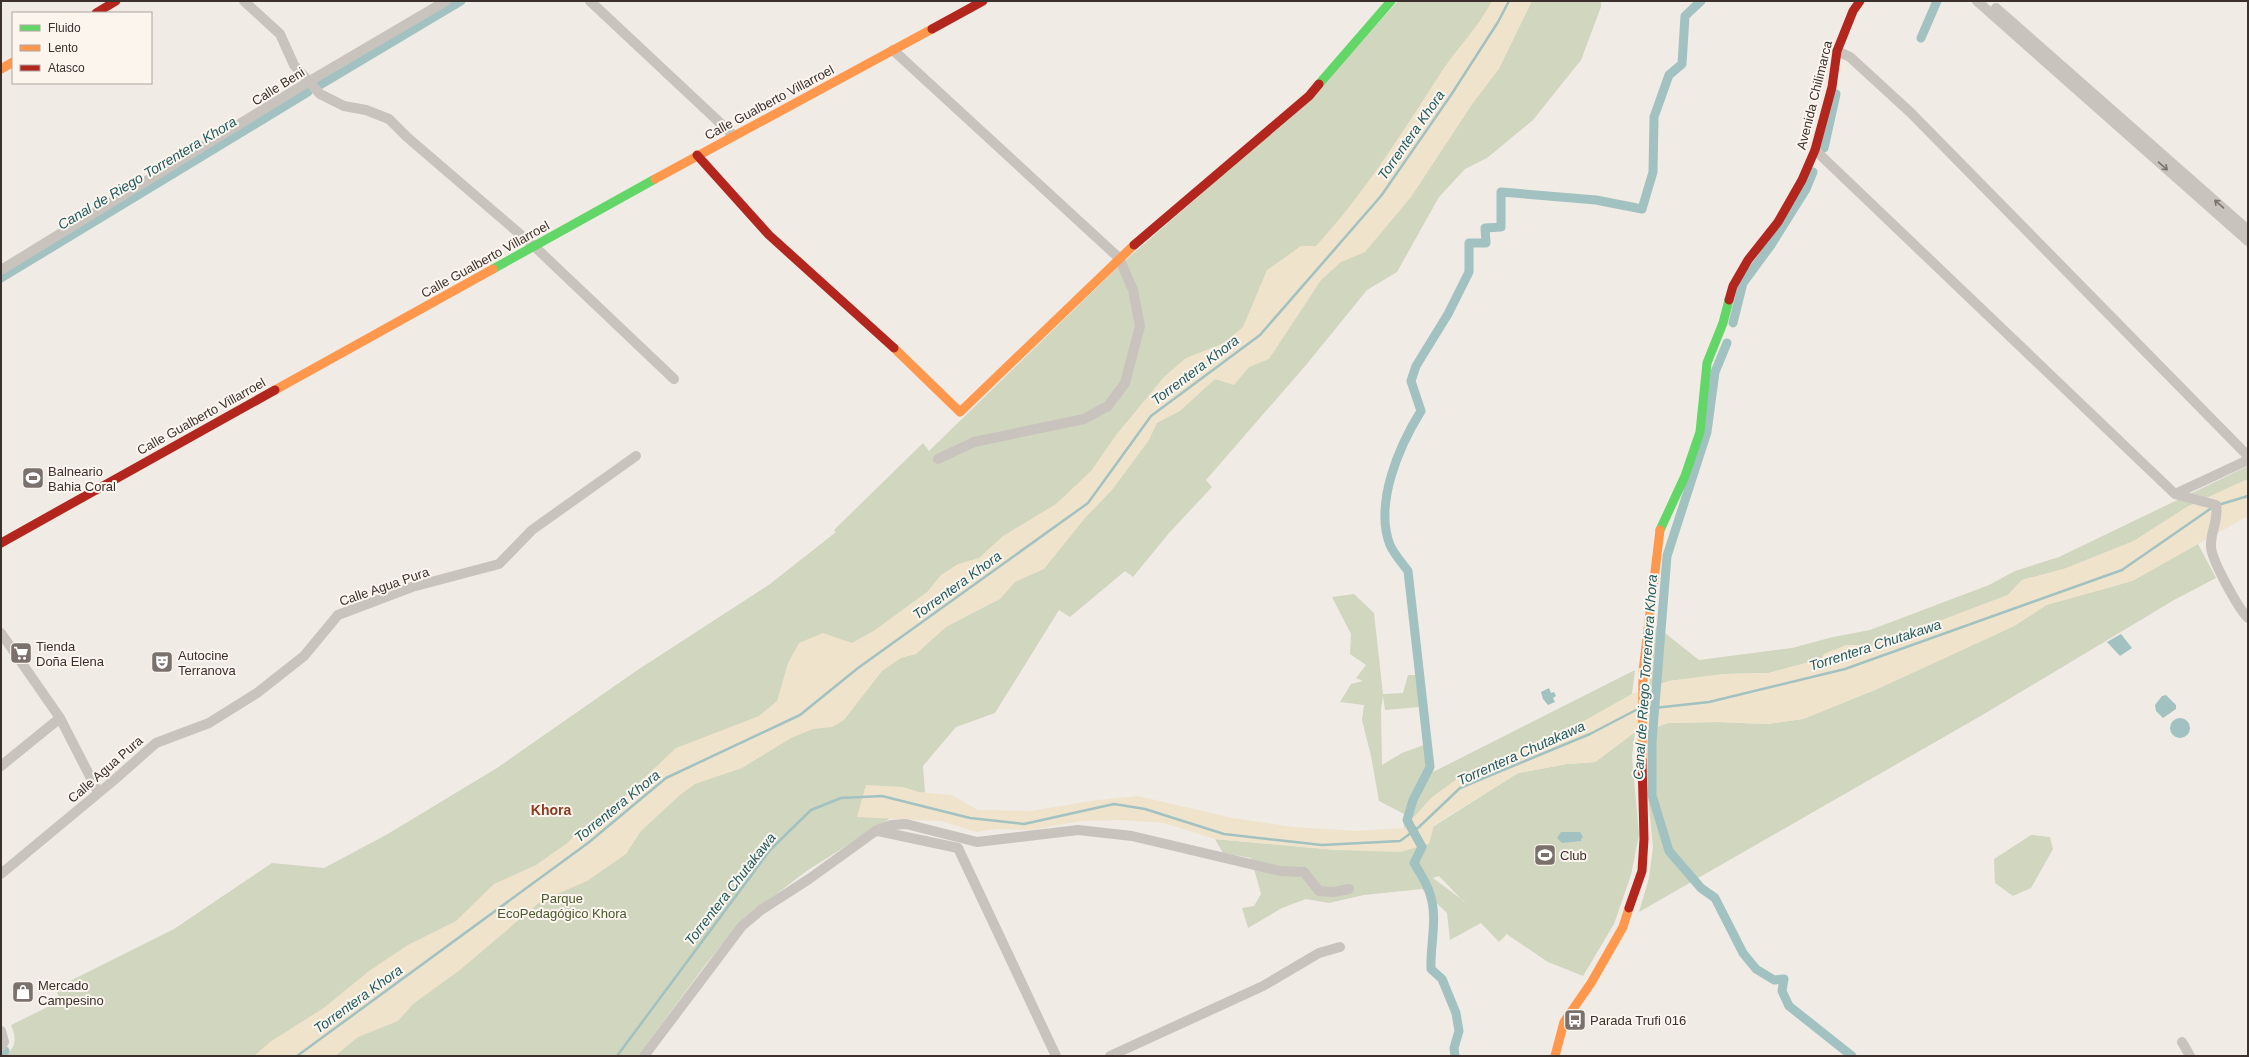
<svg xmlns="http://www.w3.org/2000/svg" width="2249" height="1057" font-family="Arial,sans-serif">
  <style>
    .green { fill: #d1d6bf; fill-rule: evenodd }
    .sand { fill: #efe3cc }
    .water { fill: #a1c2c1 }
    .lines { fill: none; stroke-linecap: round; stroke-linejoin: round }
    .stream { stroke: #a1c2c1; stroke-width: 2.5 }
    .canal { stroke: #a1c2c1; stroke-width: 9 }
    .street { stroke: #c9c3be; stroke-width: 10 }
    .fast { stroke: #63d668; stroke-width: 9 }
    .slow { stroke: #ff974d; stroke-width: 9 }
    .jam { stroke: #b3261e; stroke-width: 9 }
    .oneway { stroke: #7b726d }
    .labels { text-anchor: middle; stroke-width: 4; stroke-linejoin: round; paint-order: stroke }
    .street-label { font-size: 13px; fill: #3b302b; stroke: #fbf5ee }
    .poi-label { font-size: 13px; fill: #3b302b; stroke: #fbf5ee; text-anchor: start }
    .park-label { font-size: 13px; fill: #4a5a2e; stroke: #fbf5ee }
    .water-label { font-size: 14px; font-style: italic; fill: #1f5a5e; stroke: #fbf5ee }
    .neighbourhood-label { font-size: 14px; font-weight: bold; fill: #8c3b22; stroke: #fbf5ee }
  </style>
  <rect width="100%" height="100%" fill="#f0ebe5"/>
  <path class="green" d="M 1398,1 L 1601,1 L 1601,7 L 1581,60 L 1533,120 L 1487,158 L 1465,169 L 1439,197 L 1397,272 L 1367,290 L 1306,365 L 1206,480 L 1212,487 L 1169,533 L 1133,577 L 1125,571 L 1070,617 L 1059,610 L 995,713 L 956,727 L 923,766 L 925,792 L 889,819 L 808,870 L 743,919 L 706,964 L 638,1056 L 6,1056 C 17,1045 16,1038 11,1025 L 60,1001 L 56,988 L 174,929 L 272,863 L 324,868 L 386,835 L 497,768 L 636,671 L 770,584 L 836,532 L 834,530 L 923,443 L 929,451 L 1119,266 L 1311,98 Z
    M 2248,466 L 2248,479 L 2187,507 L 2134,541 L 2064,569 L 2022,580 L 2008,595 L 1874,646 L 1846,645 L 1821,659 L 1769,673 L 1725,674 L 1669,681 L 1649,688 L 1656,626 L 1699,660 L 1792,648 L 1833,637 L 1870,630 L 1989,585 L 2015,571 L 2059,557 Z
    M 2198,544 L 2216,578 L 2174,600 L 1984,714 L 1639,912 L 1649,878 L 1653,847 L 1648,796 L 1648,730 L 1668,723 L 1718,722 L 1767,724 L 1803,719 L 1877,689 L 2014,626 L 2046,605 L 2132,581 Z
    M 1354,594 L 1374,613 L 1383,694 L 1403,693 L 1408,675 L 1416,675 L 1420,707 L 1385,710 L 1383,696 L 1381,709 L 1382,765 L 1402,753 L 1424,745 L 1426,768 L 1423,775 L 1435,771 L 1635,670 L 1632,694 L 1414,818 L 1404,828 L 1404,814 L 1379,801 L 1371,756 L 1362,720 L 1364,705 L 1340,702 L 1351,684 L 1363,681 L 1356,678 L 1366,665 L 1350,654 L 1351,634 L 1332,597 Z
    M 1635,732 L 1632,757 L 1639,835 L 1631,875 L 1614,924 L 1583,976 L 1548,962 L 1505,933 L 1506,935 L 1499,942 L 1481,923 L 1450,940 L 1447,913 L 1422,889 L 1364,895 L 1329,903 L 1306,899 L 1282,908 L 1248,928 L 1242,908 L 1254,906 L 1261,894 L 1251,858 L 1223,853 L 1215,839 L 1337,850 L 1434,826 L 1518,773 L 1567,764 L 1595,762 ZM 1439,876 L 1464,902 L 1465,902 L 1433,878 Z
    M 2031,835 L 2050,837 L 2053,849 L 2031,888 L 2013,896 L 1995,883 L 1994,859 Z"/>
  <path class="sand" d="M 1492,1 L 1532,1 L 1499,69 L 1473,103 L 1411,197 L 1365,252 L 1341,262 L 1321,280 L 1269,359 L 1249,367 L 1234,385 L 1215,379 L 1180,411 L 1157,423 L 1149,440 L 1112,490 L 1085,518 L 1044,569 L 1015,582 L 1000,599 L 946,627 L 916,654 L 901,658 L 882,671 L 844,720 L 832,727 L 813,729 L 791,738 L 742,768 L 695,784 L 680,795 L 641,831 L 626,854 L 587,881 L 541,901 L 460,970 L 413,1004 L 398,1021 L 358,1037 L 335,1056 L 254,1056 L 270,1042 L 325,1007 L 369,971 L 408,945 L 456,921 L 494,884 L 536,865 L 566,844 L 582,829 L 610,810 L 676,748 L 759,716 L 777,701 L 788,663 L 799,643 L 823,633 L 852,643 L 875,630 L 927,592 L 941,575 L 958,564 L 979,558 L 1003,536 L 1056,504 L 1091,471 L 1116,435 L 1164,377 L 1186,358 L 1224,343 L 1243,327 L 1267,270 L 1301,246 L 1316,246 C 1366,192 1404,129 1444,68 C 1460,45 1479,26 1492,1 Z
    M 2248,479 L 2248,516 L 2132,581 L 2046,605 L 2014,626 L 1877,689 L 1803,719 L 1767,724 L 1718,722 L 1668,723 L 1648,730 L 1635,732 L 1595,762 L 1567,764 L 1518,773 L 1434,825 L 1429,844 L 1400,852 L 1337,850 L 1215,839 L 1164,823 L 1121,820 L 1080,821 L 1031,830 L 997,829 L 976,832 L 941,821 L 857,817 L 866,785 L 903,787 L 919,792 L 952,795 L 978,810 L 1030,811 L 1097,800 L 1138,796 L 1233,818 L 1293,827 L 1357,831 L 1404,828 L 1432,797 L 1457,779 L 1582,722 L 1632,694 L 1669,681 L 1725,674 L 1769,673 L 1821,659 L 1824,654 L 1846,645 L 1874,646 L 2008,595 L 2022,580 L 2064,569 L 2134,541 L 2187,507 Z"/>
  <path class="water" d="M 2121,634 L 2132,648 L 2120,656 L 2107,642 Z
    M 1549,688 L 1551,693 L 1554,692 L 1556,696 L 1553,698 L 1555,702 L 1548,705 L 1543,699 L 1541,692 Z
    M 2166,695 L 2176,705 L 2176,709 L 2163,718 L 2156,711 L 2155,705 L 2162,696 Z
    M2170 728a10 10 0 1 1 20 0a10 10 0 1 1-20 0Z
    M 1561,832 L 1580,832 L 1583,837 L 1581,839 L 1581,841 L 1562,843 L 1557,838 Z"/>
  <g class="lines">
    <path class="stream" d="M 2218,505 L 2248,496
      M 1645,709 L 1709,702 L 1845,669 L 2122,570 L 2213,507
      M 297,1056 L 588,843 L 666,778 L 800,715 L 858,668 L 1088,503 L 1151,416 L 1260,335 L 1381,196 L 1451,95 L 1498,22 L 1509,1
      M 617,1056 L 770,850 L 811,810 L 841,798 L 882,796 L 970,818 L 1024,824 L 1114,804 L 1145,809 L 1224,834 L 1322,845 L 1400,841 L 1419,827 L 1460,788 L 1590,734 L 1636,710"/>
    <path class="canal" d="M 1921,38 L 1937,1
      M 320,85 L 461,1
      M 1824,148 L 1836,94
      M 1,278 L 308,92
      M 1733,323 L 1743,283 L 1771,245 L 1806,189 L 1813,172
      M 1727,343 L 1715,372 L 1707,432 L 1667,556 L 1652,742 L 1652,795 L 1669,851 L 1701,888 L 1715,898 L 1743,953 L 1756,969 L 1774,980 L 1784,979 L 1782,991 L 1789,1006 L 1852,1056
      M 1,1055 L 5,1051
      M 1455,1056 L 1454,1048 L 1459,1031 L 1456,1013 L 1442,979 L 1431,969 C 1430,945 1438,918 1430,894 C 1427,883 1420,873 1414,863 L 1422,847 L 1407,820 L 1413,800 L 1430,767 L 1408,571 C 1402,563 1394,554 1390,545 C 1374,504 1399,446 1421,411 L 1411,381 L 1416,366 L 1448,314 L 1469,272 L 1469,243 L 1486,243 L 1485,228 L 1501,227 L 1501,192 L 1596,200 L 1642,209 L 1653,172 L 1654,117 L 1669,75 L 1682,64 L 1685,16 L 1701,1"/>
    <path class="street" d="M 244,1 L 280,34 L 294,65 L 320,94 L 344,106 L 366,110 L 389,119 L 407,137 L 535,247 L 674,379
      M 590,1 L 733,135
      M 1977,1 L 2248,241
      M 1996,8 L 2248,230
      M 893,50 L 1119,258 L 1133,290 L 1140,326 L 1125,383 L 1108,406 L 1084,419 L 974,442 L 938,459
      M 1837,51 L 1850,57 L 1911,113 L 2248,456
      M 1815,150 L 2175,494 L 2216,505 C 2219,520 2210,532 2211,547 C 2212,561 2238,608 2248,618
      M 1,270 L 308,82 L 446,1
      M 2175,494 L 2248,460
      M 1,633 L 60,718 L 98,792
      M 1,766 L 60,718
      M 878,831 L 958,848 L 1056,1056
      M 1,874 L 113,781 L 156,743 L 209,723 L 257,693 L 304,656 L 338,615 L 412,587 L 499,564 L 532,530 L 636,456
      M 1,1031 L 4,1042 L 1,1047
      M 2182,1042 L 2190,1056
      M 644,1056 L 742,926 L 761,910 L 809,879 L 877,830 L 891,825 L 906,824 L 977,842 L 1078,830 L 1132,836 L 1280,871 L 1304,872 L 1319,891 L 1333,892 L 1349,889
      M 1110,1056 L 1263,986 L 1319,953 L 1340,947"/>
    <path class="fast" d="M 1319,84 L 1391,1
      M 493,269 L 655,179
      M 1660,530 L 1685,476 L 1700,432 L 1707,363 L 1723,323 L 1729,300"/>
    <path class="slow" d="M 1,69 L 13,62
      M 655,179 L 932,29
      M 894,348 L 960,412 L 1134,245
      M 275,390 L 493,269
      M 1642,760 L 1643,671 L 1660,530
      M 1555,1056 L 1564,1022 L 1591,983 L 1623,927 L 1629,908"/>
    <path class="jam" d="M 96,13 L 116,1
      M 932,29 L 983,1
      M 697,155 L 769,235 L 894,348
      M 1134,245 L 1309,96 L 1319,84
      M 1729,300 L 1733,286 L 1748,260 L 1778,222 L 1802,180 L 1815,150 L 1832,87 L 1837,51 L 1853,11 L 1860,1
      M 1,543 L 275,390
      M 1629,908 L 1642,871 L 1644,839 L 1642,760"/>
  </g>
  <defs><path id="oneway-shaft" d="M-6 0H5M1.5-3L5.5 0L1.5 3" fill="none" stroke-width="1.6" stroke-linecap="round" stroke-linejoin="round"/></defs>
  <g class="oneway">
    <use href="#oneway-shaft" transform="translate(2163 166) rotate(41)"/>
    <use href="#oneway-shaft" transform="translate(2219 204) rotate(-139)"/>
  </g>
  <defs>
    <g id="stadium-square" transform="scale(1.15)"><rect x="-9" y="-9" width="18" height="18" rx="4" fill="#7a716c" stroke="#fbf5ee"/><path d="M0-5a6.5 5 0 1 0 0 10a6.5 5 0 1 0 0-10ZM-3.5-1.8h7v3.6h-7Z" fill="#fff"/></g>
    <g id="supermarket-square" transform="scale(1.15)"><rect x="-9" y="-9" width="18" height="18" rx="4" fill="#7a716c" stroke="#fbf5ee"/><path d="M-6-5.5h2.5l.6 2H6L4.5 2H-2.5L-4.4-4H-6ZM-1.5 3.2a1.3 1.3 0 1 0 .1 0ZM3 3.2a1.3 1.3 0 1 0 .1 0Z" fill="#fff"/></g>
    <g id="theatre-square" transform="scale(1.15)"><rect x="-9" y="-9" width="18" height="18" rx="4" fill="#7a716c" stroke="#fbf5ee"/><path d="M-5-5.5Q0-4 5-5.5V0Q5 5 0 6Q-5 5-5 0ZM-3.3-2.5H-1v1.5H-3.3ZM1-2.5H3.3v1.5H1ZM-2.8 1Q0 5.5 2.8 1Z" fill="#fff"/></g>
    <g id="shop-square" transform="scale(1.15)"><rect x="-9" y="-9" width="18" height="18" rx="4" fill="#7a716c" stroke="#fbf5ee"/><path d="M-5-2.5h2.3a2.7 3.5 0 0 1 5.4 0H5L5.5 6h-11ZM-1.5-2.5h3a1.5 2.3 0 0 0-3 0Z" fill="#fff"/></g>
    <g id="bus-square" transform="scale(1.15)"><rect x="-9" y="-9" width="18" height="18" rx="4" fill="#7a716c" stroke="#fbf5ee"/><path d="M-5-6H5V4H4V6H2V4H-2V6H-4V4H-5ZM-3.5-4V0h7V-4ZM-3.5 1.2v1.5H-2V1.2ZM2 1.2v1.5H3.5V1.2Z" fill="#fff"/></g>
  </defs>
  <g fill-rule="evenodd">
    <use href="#stadium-square" x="33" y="478"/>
    <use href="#supermarket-square" x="21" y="653"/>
    <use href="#theatre-square" x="162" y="662"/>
    <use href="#stadium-square" x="1545" y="855"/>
    <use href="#shop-square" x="23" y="992"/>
    <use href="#bus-square" x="1575" y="1020"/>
  </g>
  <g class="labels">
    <g class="street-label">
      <text transform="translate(278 86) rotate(-32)" y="5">Calle Beni</text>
      <text transform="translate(1814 95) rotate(-76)" y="5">Avenida Chilimarca</text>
      <text transform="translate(769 102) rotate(-28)" y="5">Calle Gualberto Villarroel</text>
      <text transform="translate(485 259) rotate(-29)" y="5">Calle Gualberto Villarroel</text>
      <text transform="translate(201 416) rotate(-29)" y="5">Calle Gualberto Villarroel</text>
      <text transform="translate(384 586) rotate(-19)" y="5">Calle Agua Pura</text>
      <text transform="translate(105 769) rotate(-41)" y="5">Calle Agua Pura</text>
    </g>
    <g class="poi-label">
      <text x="48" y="476">Balneario<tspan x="48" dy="15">Bahia Coral</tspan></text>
      <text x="36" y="651">Tienda<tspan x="36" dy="15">Doña Elena</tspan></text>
      <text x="178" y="660">Autocine<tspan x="178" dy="15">Terranova</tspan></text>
      <text x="1560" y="860">Club</text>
      <text x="38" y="990">Mercado<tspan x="38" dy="15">Campesino</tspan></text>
      <text x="1590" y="1025">Parada Trufi 016</text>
    </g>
    <g class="park-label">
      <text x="562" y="903">Parque<tspan x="562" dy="15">EcoPedagógico Khora</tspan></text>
    </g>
    <g class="water-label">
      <text transform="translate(1411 135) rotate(-55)" y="5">Torrentera Khora</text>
      <text transform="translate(147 173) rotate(-31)" y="5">Canal de Riego Torrentera Khora</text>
      <text transform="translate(1195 370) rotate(-37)" y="5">Torrentera Khora</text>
      <text transform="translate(957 585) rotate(-36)" y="5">Torrentera Khora</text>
      <text transform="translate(1875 645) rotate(-18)" y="5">Torrentera Chutakawa</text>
      <text transform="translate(1645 677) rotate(-86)" y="5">Canal de Riego Torrentera Khora</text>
      <text transform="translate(1521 753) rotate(-24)" y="5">Torrentera Chutakawa</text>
      <text transform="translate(617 806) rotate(-39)" y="5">Torrentera Khora</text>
      <text transform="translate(730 889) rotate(-52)" y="5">Torrentera Chutakawa</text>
      <text transform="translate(358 999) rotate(-36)" y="5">Torrentera Khora</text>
    </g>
    <g class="neighbourhood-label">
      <text x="551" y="815">Khora</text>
    </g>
  </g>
  <rect width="2249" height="1057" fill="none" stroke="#3b302b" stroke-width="4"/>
  <rect x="12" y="12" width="140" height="72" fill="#fbf5ee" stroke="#aea6a0"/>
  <rect x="20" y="25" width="20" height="6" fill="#63d668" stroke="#aea6a0"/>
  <text x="48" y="32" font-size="12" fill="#3b302b">Fluido</text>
  <rect x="20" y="45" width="20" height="6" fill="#ff974d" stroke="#aea6a0"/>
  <text x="48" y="52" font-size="12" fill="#3b302b">Lento</text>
  <rect x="20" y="65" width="20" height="6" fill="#b3261e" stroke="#aea6a0"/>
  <text x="48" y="72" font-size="12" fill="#3b302b">Atasco</text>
</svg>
